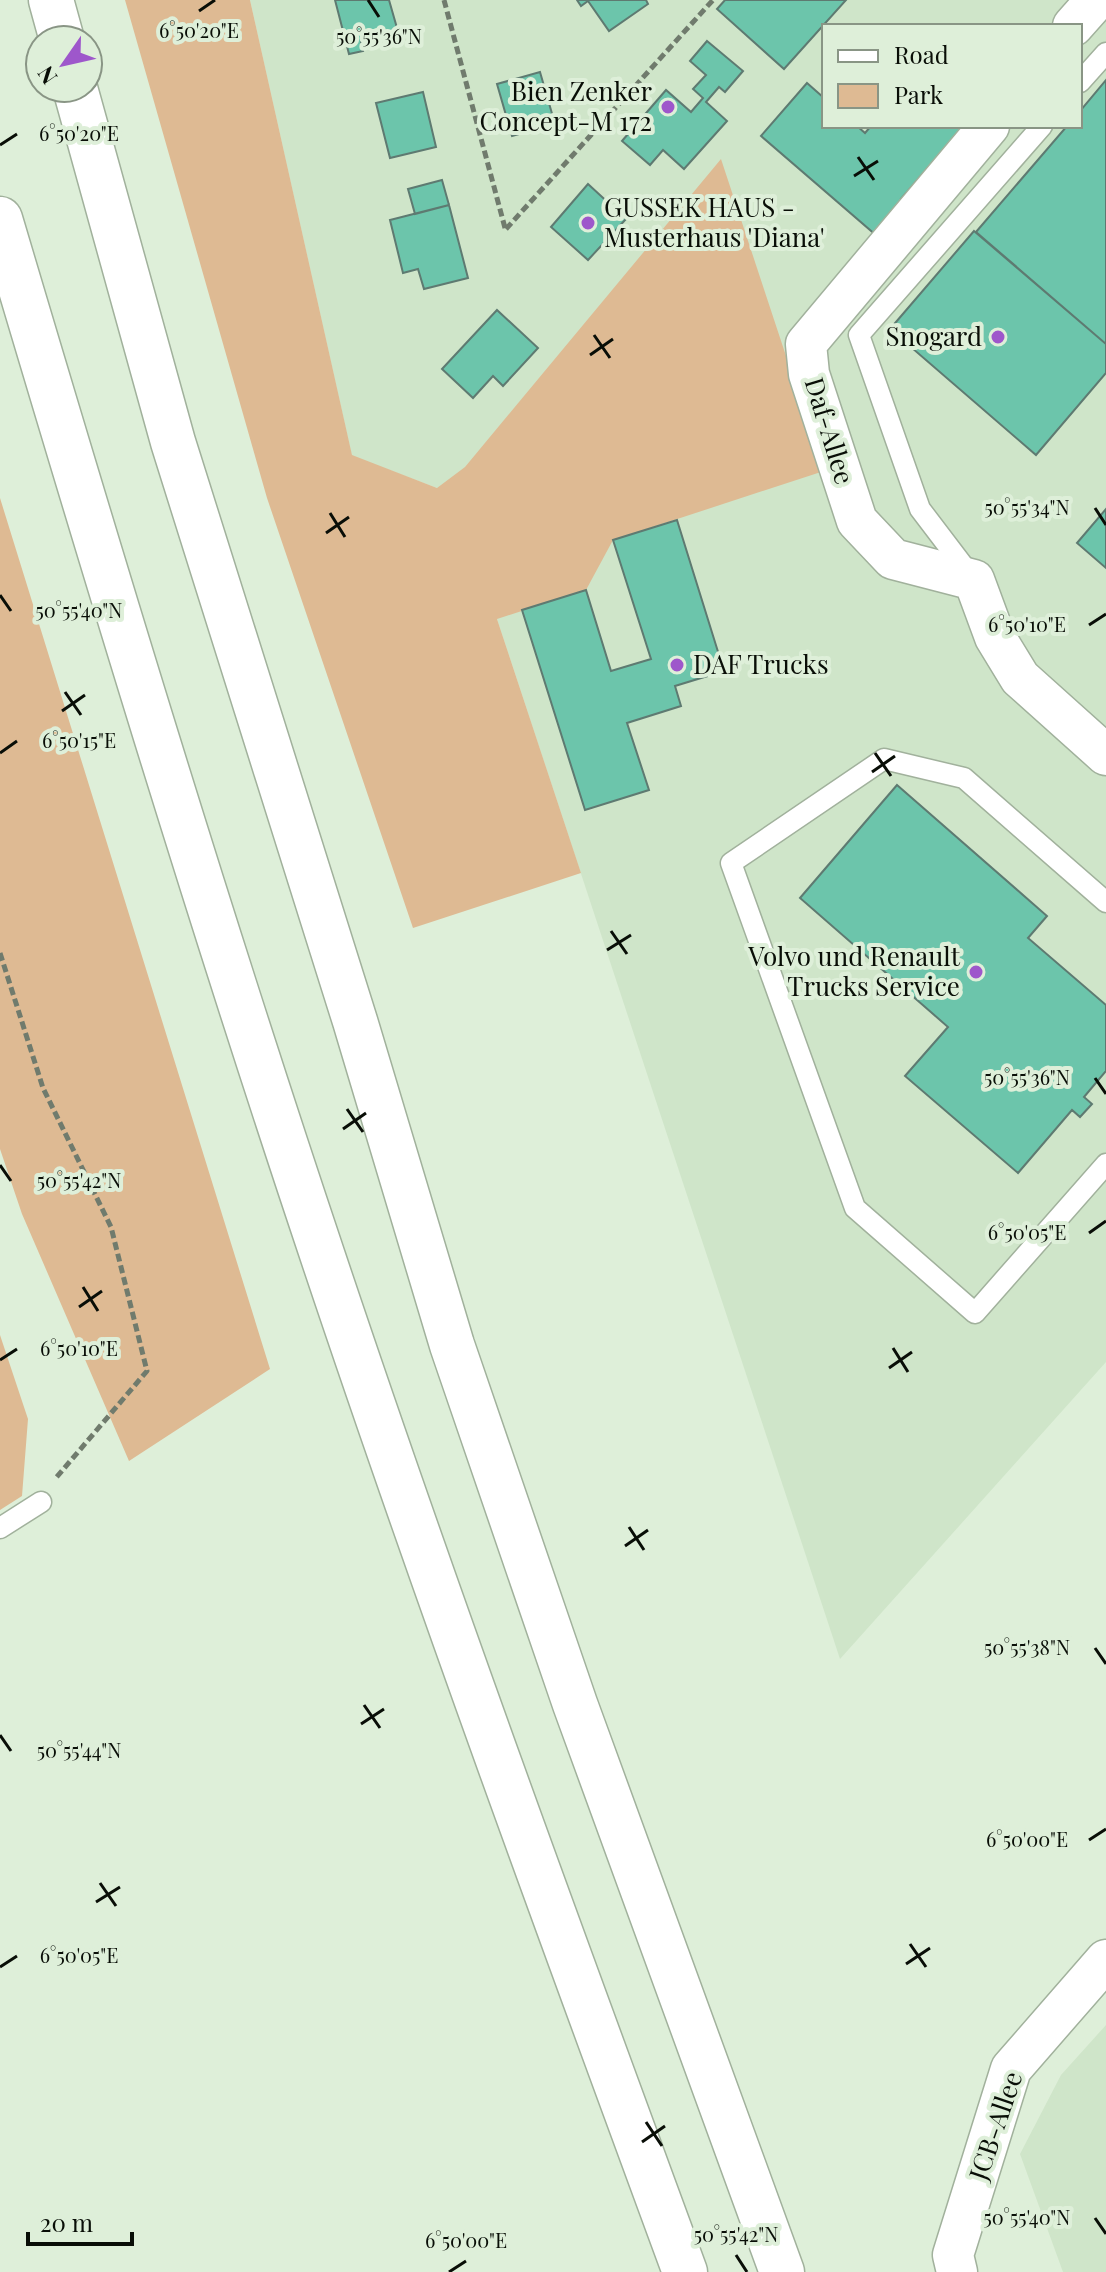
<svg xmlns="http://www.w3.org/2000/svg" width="1106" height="2272" font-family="'Playfair Display',serif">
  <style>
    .built { fill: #cfe5c9; fill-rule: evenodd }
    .green { fill: #deba93 }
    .building { fill: #6cc5ab; stroke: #5e7a71; stroke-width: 2 }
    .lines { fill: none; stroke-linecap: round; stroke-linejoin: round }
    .service-casing { stroke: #a1b19c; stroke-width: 23 }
    .minor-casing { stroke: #a1b19c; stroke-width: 43 }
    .motorway-casing { stroke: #a1b19c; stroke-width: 47 }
    .path { stroke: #707b6d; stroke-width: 5; stroke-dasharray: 8 4; stroke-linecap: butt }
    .service { stroke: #fff; stroke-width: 20 }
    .minor { stroke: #fff; stroke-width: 40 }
    .motorway { stroke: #fff; stroke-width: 44 }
    .ticks { fill: none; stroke: #090e07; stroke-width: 3 }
    .poi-dot { fill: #9e57cb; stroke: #deefd9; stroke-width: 3 }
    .labels { text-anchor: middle; stroke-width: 8; stroke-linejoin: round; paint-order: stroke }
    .poi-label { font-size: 26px; fill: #090e07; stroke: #deefd9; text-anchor: end }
    .street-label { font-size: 26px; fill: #090e07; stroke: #deefd9 }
    .ticks-label { font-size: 20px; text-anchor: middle; fill: #090e07; stroke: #deefd9; stroke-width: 8; stroke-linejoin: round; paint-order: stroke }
  </style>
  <rect width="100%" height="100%" fill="#deefd9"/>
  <path class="built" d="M 250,0 L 1106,0 L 1106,1362 L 840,1659 L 497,619 L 437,488 L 352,456 ZM 824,26 L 1080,26 L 1080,126 L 824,126 Z
    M 1106,2025 L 1106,2272 L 1063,2272 L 1020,2154 L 1061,2075 Z"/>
  <path class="green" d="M 125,0 L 250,0 L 352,455 L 437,488 L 465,467 L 721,159 L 824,471 L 613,540 L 586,590 L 497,619 L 581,873 L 413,928 L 267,498 Z
    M 0,498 L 270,1369 L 129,1461 L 22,1214 L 0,1149 Z
    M 0,1335 L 28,1419 L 22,1496 L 0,1510 Z"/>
  <path class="building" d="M 335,0 L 389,0 L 399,35 L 361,42 L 363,51 L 349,54 Z
    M 577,0 L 646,0 L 648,4 L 609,31 L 588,1 L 581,6 Z
    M 725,0 L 846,0 L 784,69 L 717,9 Z
    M 707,41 L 743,71 L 725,92 L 719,87 L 706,102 L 727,121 L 684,169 L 663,150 L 650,165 L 622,141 L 666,90 L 691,112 L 703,98 L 693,89 L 706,75 L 690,61 Z
    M 540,72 L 555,124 L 512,136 L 497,84 Z
    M 1106,80 L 1106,344 L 976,232 L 1067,126 L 1080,126 L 1080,111 Z
    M 807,83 L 824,98 L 824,126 L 857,126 L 865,133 L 871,126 L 964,126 L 901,199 L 905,203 L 877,236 L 761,136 Z
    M 423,92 L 436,147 L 390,158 L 376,103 Z
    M 442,180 L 449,205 L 415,214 L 408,189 Z
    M 588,184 L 626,219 L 588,260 L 551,227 Z
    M 449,205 L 468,278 L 424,289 L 418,269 L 403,273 L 390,220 Z
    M 974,231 L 1106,344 L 1106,373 L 1036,455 L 890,329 Z
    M 497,310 L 538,348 L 503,386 L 493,376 L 473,398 L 442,369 Z
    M 1106,509 L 1106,568 L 1077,543 Z
    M 677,520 L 724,671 L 675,686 L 681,706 L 627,723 L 649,790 L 585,810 L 522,610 L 586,590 L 611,671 L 651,659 L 613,540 Z
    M 897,785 L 1047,916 L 1028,938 L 1106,1005 L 1106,1071 L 1084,1097 L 1092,1104 L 1080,1117 L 1072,1110 L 1018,1173 L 905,1076 L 948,1027 L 800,898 Z"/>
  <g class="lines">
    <g class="service-casing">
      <path id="service" d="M 1080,82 L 1106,53
        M 971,576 L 920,509 L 859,335 L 1042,126
        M 1106,902 L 964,778 L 884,759 L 731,863 L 855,1208 L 975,1313 L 1106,1164
        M 0,1528 L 41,1502"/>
    </g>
    <g class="minor-casing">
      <path id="minor" d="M 1073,26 L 1096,0
        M 989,126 L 806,344 L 809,374 L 857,521 L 893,559 L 974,580 L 995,637 L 1020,678 L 1106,755
        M 957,2272 L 953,2255 L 1011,2069 L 1106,1960"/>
    </g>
    <g class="motorway-casing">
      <path id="motorway" d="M 51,0 L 62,40
        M 75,88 L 173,442 L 355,1021 L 452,1345 L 575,1704 L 782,2272
        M 0,219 C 103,566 208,914 323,1257 C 437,1598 561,1935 685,2272"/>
    </g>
    <path class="path" d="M 444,0 L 505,228
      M 506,229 L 713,0
      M 0,953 L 43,1088 L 111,1227 L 147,1371 L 55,1479"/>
    <use href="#service" class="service"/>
    <use href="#minor" class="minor"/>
    <use href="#motorway" class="motorway"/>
  </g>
  <path class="ticks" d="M 368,0 L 379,17M 199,11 L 215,0M 0,145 L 17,134M 858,157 L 874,180M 854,176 L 878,161M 594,335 L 610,358M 590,355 L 613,339M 1095,508 L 1106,525M 330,513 L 345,537M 326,533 L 349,517M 0,595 L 11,611M 1089,625 L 1106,614M 65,692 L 81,715M 62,711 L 85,695M 0,753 L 17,741M 875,753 L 891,776M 872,772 L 895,756M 611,931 L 627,954M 607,950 L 631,935M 1095,1078 L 1106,1094M 347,1109 L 363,1132M 343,1129 L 366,1113M 0,1165 L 11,1181M 1089,1233 L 1106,1221M 83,1287 L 98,1311M 79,1307 L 102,1291M 893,1348 L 908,1372M 0,1360 L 17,1349M 889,1368 L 912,1352M 629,1527 L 644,1550M 625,1546 L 648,1530M 1095,1648 L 1106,1664M 364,1705 L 380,1728M 361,1724 L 384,1709M 0,1735 L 11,1751M 1089,1840 L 1106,1829M 100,1883 L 116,1906M 96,1902 L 120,1887M 910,1944 L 926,1967M 906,1964 L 930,1948M 0,1967 L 17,1956M 646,2122 L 662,2146M 642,2142 L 665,2126M 1095,2218 L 1106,2234M 736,2255 L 747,2272M 449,2272 L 466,2261"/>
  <g class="poi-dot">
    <circle cx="668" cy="107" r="8"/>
    <circle cx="588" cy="223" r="8"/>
    <circle cx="998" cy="337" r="8"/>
    <circle cx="677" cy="665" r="8"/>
    <circle cx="976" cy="972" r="8"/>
  </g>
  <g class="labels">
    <g class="poi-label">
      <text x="652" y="101">Bien Zenker<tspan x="652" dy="30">Concept-M 172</tspan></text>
      <text x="604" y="217" text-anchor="start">GUSSEK HAUS -<tspan x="604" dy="30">Musterhaus 'Diana'</tspan></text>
      <text x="982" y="346">Snogard</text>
      <text x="693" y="674" text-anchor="start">DAF Trucks</text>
      <text x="960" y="966">Volvo und Renault<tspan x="960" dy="30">Trucks Service</tspan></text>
    </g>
    <g class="street-label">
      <text transform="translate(829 431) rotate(73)" y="9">Daf-Allee</text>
      <text transform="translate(996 2126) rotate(-71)" y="9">JCB-Allee</text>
    </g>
  </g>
  <g class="ticks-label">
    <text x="199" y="38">6°50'20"E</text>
    <text x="379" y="44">50°55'36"N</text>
    <text x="79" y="141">6°50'20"E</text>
    <text x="1027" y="515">50°55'34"N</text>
    <text x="79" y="618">50°55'40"N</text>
    <text x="1027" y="632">6°50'10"E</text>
    <text x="79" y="748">6°50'15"E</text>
    <text x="1027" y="1085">50°55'36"N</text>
    <text x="79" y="1188">50°55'42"N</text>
    <text x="1027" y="1240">6°50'05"E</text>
    <text x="79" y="1356">6°50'10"E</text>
    <text x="1027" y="1655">50°55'38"N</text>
    <text x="79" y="1758">50°55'44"N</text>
    <text x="1027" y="1847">6°50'00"E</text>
    <text x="79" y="1963">6°50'05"E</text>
    <text x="1027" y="2225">50°55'40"N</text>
    <text x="736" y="2242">50°55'42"N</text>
    <text x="466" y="2248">6°50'00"E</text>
  </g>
  <rect x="822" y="24" width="260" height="104" fill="#deefd9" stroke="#899585" stroke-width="2"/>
  <rect x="838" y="50" width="40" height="12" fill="#ffffff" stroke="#899585" stroke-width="2"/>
  <text x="894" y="64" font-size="24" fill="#090e07">Road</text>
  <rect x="838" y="84" width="40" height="24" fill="#deba93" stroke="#899585" stroke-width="2"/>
  <text x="894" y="104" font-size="24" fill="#090e07">Park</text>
  <g transform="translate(64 64) rotate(236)"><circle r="38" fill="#deefd9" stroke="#899585" stroke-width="2"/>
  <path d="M0-6L14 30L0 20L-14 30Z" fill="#9e57cb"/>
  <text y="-12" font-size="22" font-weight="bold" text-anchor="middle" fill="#090e07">N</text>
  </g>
  <path d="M28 2232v12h104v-12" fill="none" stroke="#090e07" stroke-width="4"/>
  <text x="40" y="2232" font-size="24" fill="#090e07" stroke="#deefd9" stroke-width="6" paint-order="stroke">20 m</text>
</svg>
